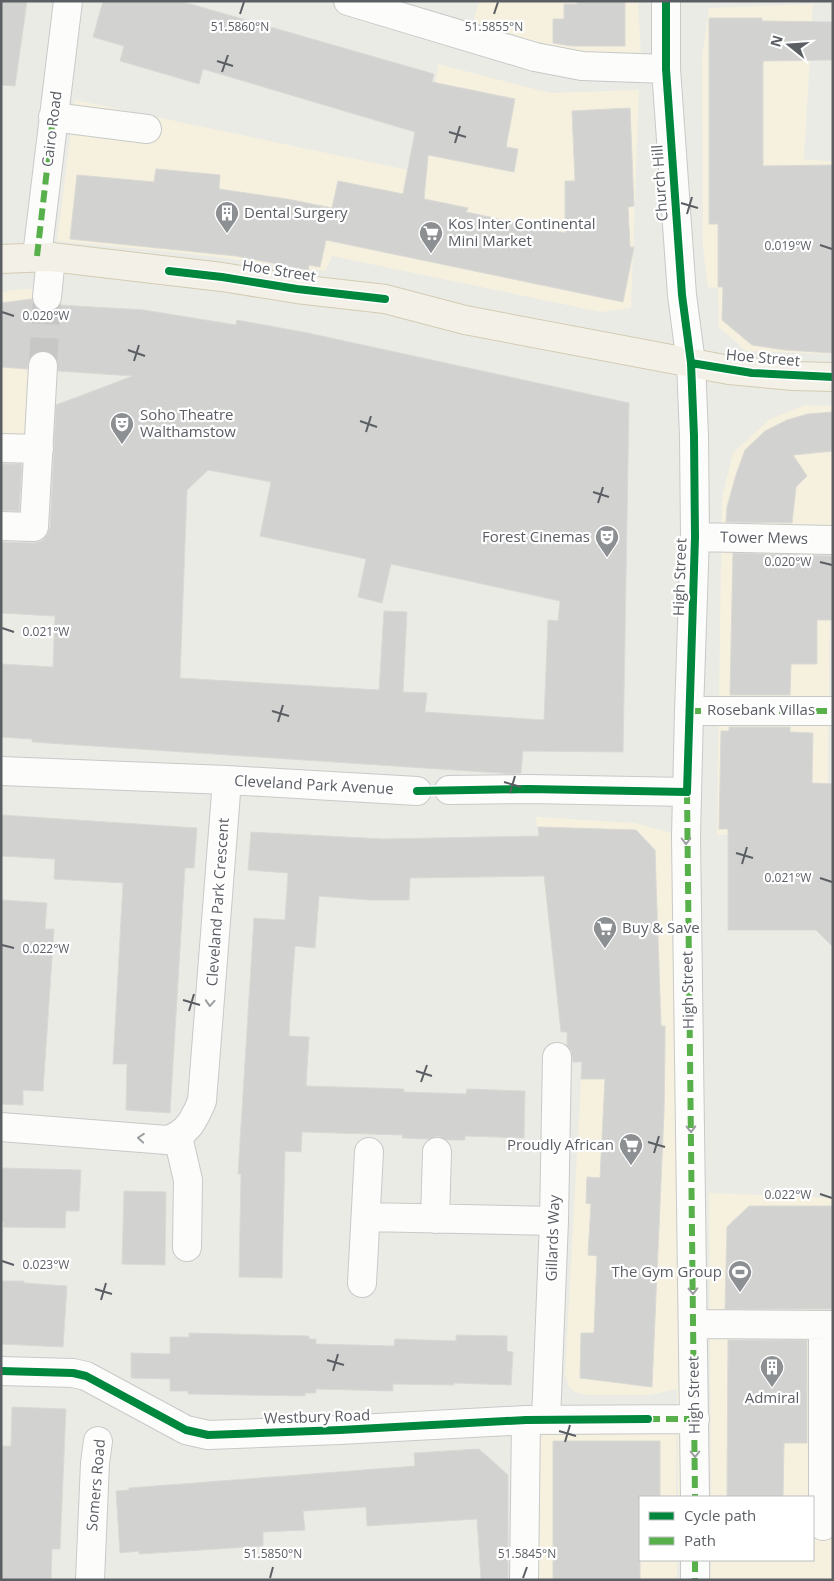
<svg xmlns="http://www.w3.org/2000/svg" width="834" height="1581" font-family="'Open Sans',sans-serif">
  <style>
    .commercial { fill: #f5f1de }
    .building { fill: #d2d2d0; stroke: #dad9d5; fill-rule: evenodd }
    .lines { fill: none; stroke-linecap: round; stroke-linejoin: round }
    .minor-tunnel { stroke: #c7c8c6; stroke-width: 28; stroke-dasharray: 28 14; stroke-linecap: butt }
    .minor-casing { stroke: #c8c9c8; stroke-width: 30 }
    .major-casing { stroke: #d3cbb3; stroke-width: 30 }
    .minor { stroke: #fcfcfb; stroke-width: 28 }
    .major { stroke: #f3f1e7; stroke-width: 28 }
    .quiet { stroke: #58b04a; stroke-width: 6; stroke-dasharray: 12 6; stroke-linecap: butt }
    .cycleway-casing { stroke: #fff; stroke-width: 11 }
    .cycleway { stroke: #00873e; stroke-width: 8 }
    .oneway { stroke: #9b9ea0 }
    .ticks { fill: none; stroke: #5b5f64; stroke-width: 2 }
    .labels { text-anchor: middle; stroke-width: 4.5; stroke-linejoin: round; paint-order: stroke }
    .street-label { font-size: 15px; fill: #5b5f64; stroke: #fff }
    .poi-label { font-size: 15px; fill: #5b5f64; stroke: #fff; text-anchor: start }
    .ticks-label { font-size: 12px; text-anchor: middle; fill: #5b5f64; stroke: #fff; stroke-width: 4.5; stroke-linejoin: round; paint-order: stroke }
  </style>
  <rect width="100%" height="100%" fill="#ebebe6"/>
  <path class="commercial" d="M 479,1 L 638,1 L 641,54 L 570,52 L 473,22 Z
    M 813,4 L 804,159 L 833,162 L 833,354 L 746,351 L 719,327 L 718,288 L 708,287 L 703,248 L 702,57 L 709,8 Z
    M 438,64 L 550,93 L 639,90 L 631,308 L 601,312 L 332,256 L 325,271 L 183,253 L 57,241 L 75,100 L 427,174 Z
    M 43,288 L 35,435 L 1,436 L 1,293 L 11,290 Z
    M 805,405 L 833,406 L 833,539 L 831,539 L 827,833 L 717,835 L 722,497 L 733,453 L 770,419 Z
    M 672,813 L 692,814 L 700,1497 L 678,1497 L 677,1389 L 650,1395 L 586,1395 L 575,1392 L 569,1387 L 565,1374 L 582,1062 L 568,1062 L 567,1032 L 561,1032 L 536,817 L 635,823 L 672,833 Z
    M 709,1193 L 833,1198 L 833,1580 L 711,1580 L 711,1560 L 813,1560 L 813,1497 L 711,1497 Z
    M 676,1434 L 676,1497 L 640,1497 L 640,1560 L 677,1560 L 677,1580 L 538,1580 L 537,1435 Z"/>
  <path class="building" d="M 1,1 L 27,1 L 15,86 L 1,85 Z
    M 103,1 L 180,1 L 434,74 L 432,82 L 515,99 L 506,147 L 518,149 L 514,172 L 428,155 L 424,199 L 468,208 L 466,212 L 565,233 L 565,181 L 575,181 L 572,111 L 630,108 L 634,206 L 628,207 L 630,247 L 634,247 L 623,302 L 326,240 L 320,267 L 309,265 L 308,270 L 236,256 L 70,239 L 77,175 L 154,182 L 156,169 L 220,175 L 219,189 L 287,199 L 332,208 L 338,181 L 403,194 L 415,132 L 203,69 L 199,84 L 120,61 L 124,46 L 93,37 Z
    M 577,1 L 625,1 L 625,46 L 572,46 L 553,43 L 553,19 L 564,19 L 564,4 L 577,4 Z
    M 709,18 L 762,18 L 762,21 L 833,22 L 833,60 L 763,61 L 763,166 L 833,165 L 833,353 L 785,350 L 752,345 L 722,320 L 723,287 L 718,287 L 718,224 L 709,224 Z
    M 32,299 L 33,304 L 38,309 L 46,313 L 54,311 L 60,305 L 144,310 L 236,325 L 237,320 L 308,333 L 629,403 L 623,752 L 523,751 L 521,773 L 515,774 L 32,742 L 32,739 L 1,737 L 1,664 L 53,667 L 55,616 L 1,613 L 1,542 L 34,543 L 42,541 L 47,535 L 50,528 L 56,405 L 133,376 L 58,371 L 57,359 L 51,353 L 44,350 L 36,352 L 30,357 L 27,369 L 1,367 L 1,303 ZM 208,470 L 271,482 L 260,536 L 366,559 L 358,597 L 382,603 L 391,564 L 560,601 L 558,621 L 548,620 L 544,720 L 425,712 L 427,693 L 403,692 L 407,612 L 384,611 L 379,690 L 180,678 L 187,490 Z
    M 833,412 L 833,451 L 793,455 L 807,476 L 796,487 L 792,523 L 726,522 L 727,507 L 736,475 L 745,450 L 765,431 L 787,420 L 808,414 Z
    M 1,464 L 22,464 L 19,511 L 1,510 Z
    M 733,553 L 833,556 L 833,620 L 817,620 L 817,664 L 791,664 L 790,695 L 730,695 Z
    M 729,727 L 790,727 L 790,732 L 813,733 L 812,783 L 833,784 L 833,947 L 816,930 L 728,930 L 728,829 L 719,829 L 721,731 L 729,731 Z
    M 1,815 L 197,828 L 194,868 L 185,868 L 170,1113 L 126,1110 L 127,1064 L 113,1064 L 123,883 L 54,879 L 55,859 L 1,856 Z
    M 538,827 L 636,830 L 655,850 L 661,1026 L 665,1026 L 665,1046 L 664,1113 L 652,1387 L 580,1378 L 581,1333 L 594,1333 L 597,1256 L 588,1255 L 591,1204 L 586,1203 L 587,1177 L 600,1178 L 605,1079 L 581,1079 L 582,1062 L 573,1062 L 571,1050 L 567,1046 L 567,1032 L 561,1032 L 544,876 L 410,878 L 409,900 L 370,900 L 319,896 L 315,948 L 295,946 L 291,998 L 289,1036 L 309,1037 L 306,1086 L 404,1089 L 404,1092 L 466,1094 L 467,1089 L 525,1091 L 524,1138 L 465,1136 L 465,1140 L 446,1140 L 438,1136 L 429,1139 L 402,1138 L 403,1135 L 302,1132 L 301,1152 L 285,1151 L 282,1278 L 239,1277 L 241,1174 L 238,1174 L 254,918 L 285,920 L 288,873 L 248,870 L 251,832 L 383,839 L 539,836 Z
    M 1,900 L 47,903 L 45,929 L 54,929 L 43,1091 L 23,1090 L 23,1105 L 1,1104 Z
    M 1,1168 L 81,1170 L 79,1211 L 66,1211 L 65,1228 L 3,1227 L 4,1222 L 1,1222 Z
    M 124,1191 L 166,1192 L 165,1265 L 122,1264 Z
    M 749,1206 L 833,1206 L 833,1309 L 725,1309 L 727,1227 Z
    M 1,1281 L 24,1281 L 24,1283 L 67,1286 L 63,1347 L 1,1344 Z
    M 189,1333 L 309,1336 L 309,1339 L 316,1339 L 316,1344 L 394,1346 L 395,1339 L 456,1341 L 456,1335 L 507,1336 L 507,1351 L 513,1352 L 511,1385 L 454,1383 L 454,1385 L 393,1384 L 393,1391 L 316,1389 L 316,1393 L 305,1393 L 305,1396 L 188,1394 L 188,1391 L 170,1391 L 170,1379 L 131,1378 L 131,1353 L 170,1354 L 170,1337 L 189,1337 Z
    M 728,1340 L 807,1340 L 807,1443 L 784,1443 L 783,1497 L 727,1497 Z
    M 12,1407 L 66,1409 L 60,1549 L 52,1549 L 51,1580 L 1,1580 L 1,1446 L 11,1446 Z
    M 553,1441 L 660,1441 L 660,1497 L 640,1497 L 640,1580 L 553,1580 Z
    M 479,1449 L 508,1475 L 508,1580 L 481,1580 L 477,1519 L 367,1526 L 366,1507 L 303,1511 L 305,1530 L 263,1532 L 263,1546 L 139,1554 L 139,1551 L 120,1553 L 116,1491 L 129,1490 L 129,1488 L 415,1466 L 414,1453 Z"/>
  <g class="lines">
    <path class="minor-tunnel" d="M 43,366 L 47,297"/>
    <g class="minor-casing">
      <path id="minor" d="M 348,1 L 535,57 L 582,66 L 666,69
        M 666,1 L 666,69 L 682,295 L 691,363 L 694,436 L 695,537 L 689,711 L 686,837 L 695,1497
        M 53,117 L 147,129
        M 37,256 L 68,1
        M 47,297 L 51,257
        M 1,448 L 39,449
        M 1,526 L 34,527 L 43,366
        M 695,537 L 833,540
        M 689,711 L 833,711
        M 1,771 L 227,780 L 417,791
        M 449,790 L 529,789 L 687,792
        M 1,1127 L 167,1140 C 187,1135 195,1118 202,1101 L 227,780
        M 178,1137 L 188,1180 L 187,1247
        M 366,1217 L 554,1221
        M 435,1219 L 437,1152
        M 362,1283 L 369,1152
        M 694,1324 L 833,1325
        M 1,1371 L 73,1373 L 86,1376 L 186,1430 L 208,1435 L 340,1430 L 526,1420 L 695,1419
        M 546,1420 L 554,1221 L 557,1057
        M 823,1526 L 823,1325
        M 695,1560 L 695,1580
        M 90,1580 L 95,1463 L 98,1441
        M 524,1580 L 526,1420"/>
    </g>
    <g class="major-casing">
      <path id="major" d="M 1,259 L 51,257 L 222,277 L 297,289 L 385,299 L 465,320 L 729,370 L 793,376 L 833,377"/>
    </g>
    <use href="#minor" class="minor"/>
    <use href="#major" class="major"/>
    <path class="quiet" d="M 37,256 L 53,117
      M 689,711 L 833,711
      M 687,792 L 695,1497
      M 648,1419 L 695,1419
      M 695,1560 L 695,1580"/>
    <g class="cycleway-casing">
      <path id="cycleway" d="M 169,271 L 222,277 L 297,289 L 385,299
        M 691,363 L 752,373 L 833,377
        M 417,791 L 529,789 L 687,792 L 695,537 L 694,436 L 691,363 L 682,295 L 666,69 L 666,1
        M 1,1371 L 73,1373 L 86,1376 L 186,1430 L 208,1435 L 340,1430 L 526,1420 L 648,1419"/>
    </g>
    <use href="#cycleway" class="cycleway"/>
  </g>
  <defs><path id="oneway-chevron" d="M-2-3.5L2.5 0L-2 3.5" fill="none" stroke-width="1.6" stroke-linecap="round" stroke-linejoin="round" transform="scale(1.25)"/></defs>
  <g class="oneway">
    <use href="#oneway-chevron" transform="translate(686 841) rotate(90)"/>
    <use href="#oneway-chevron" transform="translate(210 1003) rotate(94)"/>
    <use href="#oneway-chevron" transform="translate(691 1129) rotate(89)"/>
    <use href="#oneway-chevron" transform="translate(141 1138) rotate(-175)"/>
    <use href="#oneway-chevron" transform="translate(693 1291) rotate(89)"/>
    <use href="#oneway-chevron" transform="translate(695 1454) rotate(90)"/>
  </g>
  <path class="ticks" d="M 240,14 L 244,2M 494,14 L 498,2M 217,61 L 233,66M 222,72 L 228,55M 449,132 L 466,137M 455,143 L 460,126M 681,203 L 698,208M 687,214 L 692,197M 820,245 L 832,249M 2,312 L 14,316M 128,350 L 145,356M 134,361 L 139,345M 360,421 L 377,427M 366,432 L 371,416M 593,492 L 609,497M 598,503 L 603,487M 820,562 L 832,565M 2,628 L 14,632M 272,711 L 289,716M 278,722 L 283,705M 504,782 L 521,787M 510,793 L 515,776M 736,853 L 753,858M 742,864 L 747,847M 820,878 L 832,882M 2,945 L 14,948M 183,1000 L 200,1005M 189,1011 L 194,994M 416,1071 L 432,1076M 421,1082 L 427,1065M 648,1142 L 665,1147M 654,1153 L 659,1136M 820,1194 L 832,1198M 2,1261 L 14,1265M 95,1289 L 112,1294M 101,1300 L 106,1283M 327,1360 L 344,1365M 333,1371 L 338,1354M 559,1431 L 576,1436M 565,1442 L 570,1425M 270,1578 L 273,1567M 523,1578 L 527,1567"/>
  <defs>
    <g id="building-pin" transform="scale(1.25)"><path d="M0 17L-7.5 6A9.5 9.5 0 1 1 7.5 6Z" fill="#8d9092" stroke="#fff"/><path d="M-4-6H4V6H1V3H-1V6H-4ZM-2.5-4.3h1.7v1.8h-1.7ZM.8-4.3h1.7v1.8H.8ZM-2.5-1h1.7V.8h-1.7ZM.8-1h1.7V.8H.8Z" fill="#fff"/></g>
    <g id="supermarket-pin" transform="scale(1.25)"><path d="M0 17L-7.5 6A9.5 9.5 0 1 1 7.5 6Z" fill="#8d9092" stroke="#fff"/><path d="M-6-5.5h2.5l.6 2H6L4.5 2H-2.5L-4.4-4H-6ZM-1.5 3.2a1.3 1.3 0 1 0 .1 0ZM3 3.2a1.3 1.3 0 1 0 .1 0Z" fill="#fff"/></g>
    <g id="theatre-pin" transform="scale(1.25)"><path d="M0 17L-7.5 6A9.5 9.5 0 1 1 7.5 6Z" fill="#8d9092" stroke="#fff"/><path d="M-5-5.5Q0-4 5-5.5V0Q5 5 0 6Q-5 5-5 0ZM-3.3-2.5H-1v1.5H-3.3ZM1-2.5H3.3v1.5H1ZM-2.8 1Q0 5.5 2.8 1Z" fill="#fff"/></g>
    <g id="stadium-pin" transform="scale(1.25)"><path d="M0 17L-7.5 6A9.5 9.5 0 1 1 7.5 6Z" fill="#8d9092" stroke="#fff"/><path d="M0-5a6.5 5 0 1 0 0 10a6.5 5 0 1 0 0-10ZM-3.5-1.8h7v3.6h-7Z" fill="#fff"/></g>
  </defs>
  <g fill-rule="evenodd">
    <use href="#building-pin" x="227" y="213"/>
    <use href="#supermarket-pin" x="431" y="233"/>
    <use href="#theatre-pin" x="122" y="424"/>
    <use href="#theatre-pin" x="607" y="537"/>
    <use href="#supermarket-pin" x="605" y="928"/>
    <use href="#supermarket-pin" x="631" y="1145"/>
    <use href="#stadium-pin" x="740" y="1272"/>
    <use href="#building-pin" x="772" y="1367"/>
  </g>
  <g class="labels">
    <g class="street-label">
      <text transform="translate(52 129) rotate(-83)" y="5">Cairo Road</text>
      <text transform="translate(660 183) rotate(-94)" y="5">Church Hill</text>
      <text transform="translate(279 271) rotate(9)" y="5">Hoe Street</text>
      <text transform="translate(763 358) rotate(5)" y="5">Hoe Street</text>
      <text transform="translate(764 538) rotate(1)" y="5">Tower Mews</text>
      <text transform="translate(680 577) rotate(-88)" y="5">High Street</text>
      <text x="761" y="715">Rosebank Villas</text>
      <text transform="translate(314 785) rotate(3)" y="5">Cleveland Park Avenue</text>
      <text transform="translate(218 902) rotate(-86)" y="5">Cleveland Park Crescent</text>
      <text transform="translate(688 990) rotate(-91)" y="5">High Street</text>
      <text transform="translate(553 1238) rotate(-88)" y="5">Gillards Way</text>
      <text transform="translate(694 1395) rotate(-91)" y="5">High Street</text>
      <text transform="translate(317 1417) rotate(-2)" y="5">Westbury Road</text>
      <text transform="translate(96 1485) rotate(-85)" y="5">Somers Road</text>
    </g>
    <g class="poi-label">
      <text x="244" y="218">Dental Surgery</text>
      <text x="448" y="229">Kos Inter Continental<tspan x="448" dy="17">Mini Market</tspan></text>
      <text x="140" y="420">Soho Theatre<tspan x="140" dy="17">Walthamstow</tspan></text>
      <text x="590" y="542" text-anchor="end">Forest Cinemas</text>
      <text x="622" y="933">Buy &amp; Save</text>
      <text x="614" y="1150" text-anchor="end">Proudly African</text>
      <text x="722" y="1277" text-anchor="end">The Gym Group</text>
      <text x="772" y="1403" text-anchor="middle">Admiral</text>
    </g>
  </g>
  <g class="ticks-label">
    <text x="240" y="31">51.5860°N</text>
    <text x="494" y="31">51.5855°N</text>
    <text x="788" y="250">0.019°W</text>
    <text x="46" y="320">0.020°W</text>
    <text x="788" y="566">0.020°W</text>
    <text x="46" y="636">0.021°W</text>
    <text x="788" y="882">0.021°W</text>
    <text x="46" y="953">0.022°W</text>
    <text x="788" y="1199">0.022°W</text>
    <text x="46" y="1269">0.023°W</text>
    <text x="273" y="1558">51.5850°N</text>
    <text x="527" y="1558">51.5845°N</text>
  </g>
  <rect width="834" height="1581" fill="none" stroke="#5b5f64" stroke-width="5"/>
  <rect x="639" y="1496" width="175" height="65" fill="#ffffff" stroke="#bdbfc1"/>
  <rect x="649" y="1512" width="25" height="8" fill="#00873e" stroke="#bdbfc1"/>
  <text x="684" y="1521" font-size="15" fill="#5b5f64">Cycle path</text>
  <rect x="649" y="1537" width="25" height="8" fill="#58b04a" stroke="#bdbfc1"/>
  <text x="684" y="1546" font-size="15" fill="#5b5f64">Path</text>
  <g transform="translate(789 45) rotate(287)" stroke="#ffffff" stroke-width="4" paint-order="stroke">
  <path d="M0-4L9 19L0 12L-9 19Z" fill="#5b5f64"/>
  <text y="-8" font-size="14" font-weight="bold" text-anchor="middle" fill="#5b5f64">N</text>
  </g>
</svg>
